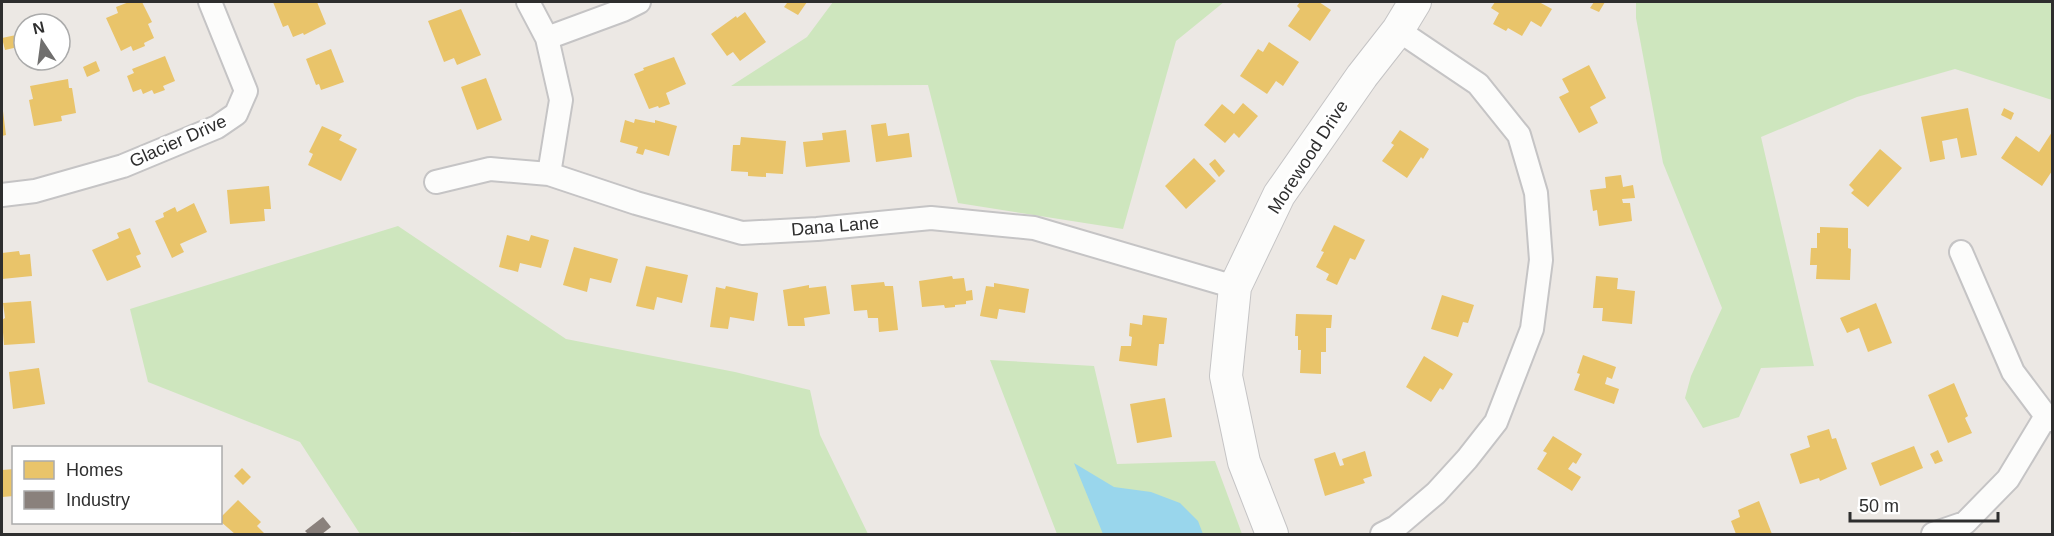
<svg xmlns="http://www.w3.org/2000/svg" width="2054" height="536" font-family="Helvetica,sans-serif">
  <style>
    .green { fill: #cee6be }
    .water { fill: #99d6ec }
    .homes { fill: #e9c46a }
    .industry { fill: #8a817c }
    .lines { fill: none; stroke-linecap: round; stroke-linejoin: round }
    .street-casing { stroke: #c5c4c5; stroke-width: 26 }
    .secondary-casing { stroke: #c5c4c5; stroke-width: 34 }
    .street { stroke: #fcfcfb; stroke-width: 22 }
    .secondary { stroke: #fcfcfb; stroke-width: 32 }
    .labels { text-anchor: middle; stroke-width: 6; stroke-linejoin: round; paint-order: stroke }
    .street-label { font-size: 18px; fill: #2e2e2e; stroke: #fff }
  </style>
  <rect width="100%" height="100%" fill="#ece8e4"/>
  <path class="green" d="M 833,2 L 1224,2 L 1176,41 L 1123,229 L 958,203 L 928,85 L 731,86 L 807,37 Z
    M 1636,2 L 2052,2 L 2052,100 L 1955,69 L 1857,97 L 1761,137 L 1814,366 L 1761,368 L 1739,417 L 1703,428 L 1685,398 L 1691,376 L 1722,308 L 1663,163 L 1636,18 Z
    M 398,226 L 566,339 L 735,372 L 810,390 L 820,435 L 868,534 L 564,534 L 512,532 L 505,534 L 360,534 L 300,442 L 148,382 L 130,309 Z
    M 990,360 L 1094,366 L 1117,464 L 1215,461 L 1242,534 L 1057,534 Z"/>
  <path class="water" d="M 1074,463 L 1114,487 L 1151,492 L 1180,503 L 1198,521 L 1203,534 L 1103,534 Z"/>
  <path class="homes" d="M 129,2 L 142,2 L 152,22 L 148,24 L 154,38 L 144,43 L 145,46 L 133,51 L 131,46 L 121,51 L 106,18 L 118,13 L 116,7 Z
    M 273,2 L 317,2 L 326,24 L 304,35 L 303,33 L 293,37 L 288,25 L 283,27 Z
    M 783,2 L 807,2 L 798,15 L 784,7 L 787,3 Z
    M 1300,2 L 1319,2 L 1331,10 L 1310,41 L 1288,26 L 1300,9 L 1297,6 Z
    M 1495,2 L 1539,2 L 1552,9 L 1541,27 L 1531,21 L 1522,36 L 1508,28 L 1506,31 L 1493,24 L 1499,13 L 1491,8 Z
    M 1594,2 L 1605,2 L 1599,12 L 1590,8 Z
    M 461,9 L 481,55 L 457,65 L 454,58 L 444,62 L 428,21 Z
    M 745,12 L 766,42 L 740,61 L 733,52 L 727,56 L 711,34 L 736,16 L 737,18 Z
    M 16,35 L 18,47 L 5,50 L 2,38 Z
    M 1269,42 L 1299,62 L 1283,86 L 1276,81 L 1267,94 L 1240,76 L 1258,49 L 1263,52 Z
    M 331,49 L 344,82 L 321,90 L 319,84 L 316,85 L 306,59 Z
    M 165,56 L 175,81 L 163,86 L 165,90 L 154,94 L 152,90 L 143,94 L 141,89 L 133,92 L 127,76 L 134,73 L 132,69 Z
    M 674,57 L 686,84 L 666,93 L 670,104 L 659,108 L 658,106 L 649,109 L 634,74 L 644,70 L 643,68 Z
    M 96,61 L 100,71 L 87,77 L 83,67 Z
    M 1589,65 L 1606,98 L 1590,107 L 1598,123 L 1579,133 L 1559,97 L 1569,92 L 1562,79 Z
    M 486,78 L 502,120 L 477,130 L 461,87 Z
    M 68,79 L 69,88 L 72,88 L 76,113 L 61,116 L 62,121 L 34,126 L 29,100 L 33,99 L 30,86 Z
    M 1243,103 L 1258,116 L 1239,138 L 1234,133 L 1225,143 L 1204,125 L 1222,104 L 1234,114 Z
    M 1968,108 L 1977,155 L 1961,158 L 1957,138 L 1942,141 L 1945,159 L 1930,162 L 1921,117 Z
    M 2004,108 L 2014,113 L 2011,120 L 2001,115 Z
    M 2,111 L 3,111 L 6,135 L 2,136 Z
    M 635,119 L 655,123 L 655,120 L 677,126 L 669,156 L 645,149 L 643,155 L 636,153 L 638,147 L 620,142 L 625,120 L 634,123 Z
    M 886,123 L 888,136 L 909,133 L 912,157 L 876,162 L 871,125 Z
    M 322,126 L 342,135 L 339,140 L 357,149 L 341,181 L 308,165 L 313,154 L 309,152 Z
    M 846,130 L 850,162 L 806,167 L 803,142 L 823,140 L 822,133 Z
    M 1400,130 L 1429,149 L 1423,159 L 1421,157 L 1407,178 L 1382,161 L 1394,145 L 1391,143 Z
    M 2052,132 L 2052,171 L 2042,186 L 2001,158 L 2016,136 L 2039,152 Z
    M 741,137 L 786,141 L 783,174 L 766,173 L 766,177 L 748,176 L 748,172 L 731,171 L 733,145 L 740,145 Z
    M 1880,149 L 1902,168 L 1868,207 L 1851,193 L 1854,190 L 1849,185 Z
    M 1194,158 L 1216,181 L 1186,209 L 1165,186 Z
    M 1215,159 L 1225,171 L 1219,177 L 1209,164 Z
    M 1621,175 L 1623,187 L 1633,185 L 1635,198 L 1622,199 L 1623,203 L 1630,203 L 1632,221 L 1599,226 L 1597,210 L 1593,211 L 1590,190 L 1606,188 L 1605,177 Z
    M 269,186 L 271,209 L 264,209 L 265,221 L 230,224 L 227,190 Z
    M 194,203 L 207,232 L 180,244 L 184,252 L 172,258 L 155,221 L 164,217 L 163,213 L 175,207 L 177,212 Z
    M 1334,225 L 1365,240 L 1355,260 L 1350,258 L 1337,285 L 1326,280 L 1329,274 L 1316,267 L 1324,252 L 1321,251 Z
    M 1820,227 L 1848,228 L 1848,248 L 1851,249 L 1850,280 L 1816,279 L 1817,265 L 1810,265 L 1811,248 L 1817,248 L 1817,233 L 1820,233 Z
    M 130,228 L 141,254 L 136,256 L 141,267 L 107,281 L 92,250 L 119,238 L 117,233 Z
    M 507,235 L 529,241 L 531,235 L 549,240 L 541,268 L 520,263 L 518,272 L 499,267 Z
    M 574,247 L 618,259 L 611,283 L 590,278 L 587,292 L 563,285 Z
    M 19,251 L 20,255 L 30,254 L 32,276 L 2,279 L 2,253 Z
    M 646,266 L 688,275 L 682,303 L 657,297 L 654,310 L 636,306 Z
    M 952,276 L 953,279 L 964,278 L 966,291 L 972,290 L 973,300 L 966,301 L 966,304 L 955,305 L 955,307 L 945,308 L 944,305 L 922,307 L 919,281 Z
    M 1596,276 L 1618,278 L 1617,289 L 1635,291 L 1632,324 L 1602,321 L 1603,308 L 1593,308 Z
    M 884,282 L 885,286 L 893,286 L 898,330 L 879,332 L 878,318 L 868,318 L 867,310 L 854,311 L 851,285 Z
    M 994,283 L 1029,289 L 1025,313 L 999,309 L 997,319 L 980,316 L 986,286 L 994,287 Z
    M 809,285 L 809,288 L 826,286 L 830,314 L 804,318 L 805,326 L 788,326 L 783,290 Z
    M 726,286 L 758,293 L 754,321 L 730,317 L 728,329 L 710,327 L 716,287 L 725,289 Z
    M 1442,295 L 1474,305 L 1468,323 L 1463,322 L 1458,337 L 1431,329 Z
    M 31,301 L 35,343 L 4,345 L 2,320 L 5,318 L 3,303 Z
    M 1876,303 L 1892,343 L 1868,352 L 1859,328 L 1847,333 L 1840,318 Z
    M 1296,314 L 1332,315 L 1331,328 L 1326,328 L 1326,352 L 1321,352 L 1321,374 L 1300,373 L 1301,350 L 1298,350 L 1298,336 L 1295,336 Z
    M 1143,315 L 1167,318 L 1164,344 L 1159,344 L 1157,366 L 1119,361 L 1121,346 L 1131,346 L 1132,337 L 1129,336 L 1130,323 L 1142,325 Z
    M 1583,355 L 1616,367 L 1612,379 L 1607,377 L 1605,384 L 1619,389 L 1614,404 L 1574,390 L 1580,374 L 1577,373 Z
    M 1424,356 L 1453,374 L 1443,390 L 1440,388 L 1431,402 L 1406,387 Z
    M 39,368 L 45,404 L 13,409 L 9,372 Z
    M 1954,383 L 1968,416 L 1965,418 L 1972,433 L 1948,443 L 1928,395 Z
    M 1165,398 L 1172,437 L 1137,443 L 1130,404 Z
    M 1829,429 L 1832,439 L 1836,438 L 1847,469 L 1820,481 L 1819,478 L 1800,484 L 1790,454 L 1810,447 L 1807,436 Z
    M 1553,436 L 1582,454 L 1576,464 L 1573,462 L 1568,469 L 1581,477 L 1572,491 L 1537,469 L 1547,453 L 1543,451 Z
    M 1914,446 L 1923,468 L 1880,486 L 1871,463 Z
    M 1938,450 L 1943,461 L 1935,464 L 1930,454 Z
    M 1365,451 L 1372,476 L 1363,479 L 1365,483 L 1325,496 L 1314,459 L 1335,452 L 1340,466 L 1344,465 L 1342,459 Z
    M 242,468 L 251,477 L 243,485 L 234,476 Z
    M 14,469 L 14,496 L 2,497 L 2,470 Z
    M 238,500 L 261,522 L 257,526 L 264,533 L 262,534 L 235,534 L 220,521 L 220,518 Z
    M 1759,501 L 1772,534 L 1736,534 L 1731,521 L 1740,517 L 1738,510 Z"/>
  <path class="industry" d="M 323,517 L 331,527 L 322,534 L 308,534 L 305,531 Z"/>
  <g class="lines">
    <g class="street-casing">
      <path id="street" d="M 528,2 L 547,38 L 561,100 L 549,174
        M 547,38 L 623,10 L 639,2
        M 436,182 L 490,169 L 549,174 L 636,203 L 742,233 L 817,229 L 931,218 L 1034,228 L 1235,287
        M 2,195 L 35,191 L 123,166 L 217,127 L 236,114 L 246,91 L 210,2
        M 1961,252 L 2013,372 L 2046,416 L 2052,420
        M 1382,534 L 1396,527 L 1436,493 L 1467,459 L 1496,422 L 1532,329 L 1541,260 L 1536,193 L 1519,135 L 1478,84 L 1398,30
        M 1933,534 L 1965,523 L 2008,479 L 2046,416"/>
    </g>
    <g class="secondary-casing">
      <path id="secondary" d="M 1272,534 L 1244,462 L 1226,376 L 1235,287 L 1279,195 L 1362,76 L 1398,30 L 1415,2"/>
    </g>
    <use href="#street" class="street"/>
    <use href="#secondary" class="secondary"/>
  </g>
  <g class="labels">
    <g class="street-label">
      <text transform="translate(178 141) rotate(-24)" y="6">Glacier Drive</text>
      <text transform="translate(1308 157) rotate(-57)" y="6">Morewood Drive</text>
      <text transform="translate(835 226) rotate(-5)" y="6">Dana Lane</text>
    </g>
  </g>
  <rect width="2054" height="536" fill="none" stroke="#2e2e2e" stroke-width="6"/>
  <rect x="12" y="446" width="210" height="78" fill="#ffffff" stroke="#ababab" stroke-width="1.5"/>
  <rect x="24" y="461" width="30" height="18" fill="#e9c46a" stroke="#ababab" stroke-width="1.5"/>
  <text x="66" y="476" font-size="18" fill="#2e2e2e">Homes</text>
  <rect x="24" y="491" width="30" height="18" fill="#8a817c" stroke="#ababab" stroke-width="1.5"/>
  <text x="66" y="506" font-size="18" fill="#2e2e2e">Industry</text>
  <g transform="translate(42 42) rotate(347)"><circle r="28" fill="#ffffff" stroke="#ababab" stroke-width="1.5"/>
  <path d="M0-4.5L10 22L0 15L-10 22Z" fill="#706f6e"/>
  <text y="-9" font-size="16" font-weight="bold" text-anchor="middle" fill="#2e2e2e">N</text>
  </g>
  <path d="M1850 512v9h148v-9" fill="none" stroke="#2e2e2e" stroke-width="3"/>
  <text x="1859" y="512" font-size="18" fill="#2e2e2e" stroke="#ffffff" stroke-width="4.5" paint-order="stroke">50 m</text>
</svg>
